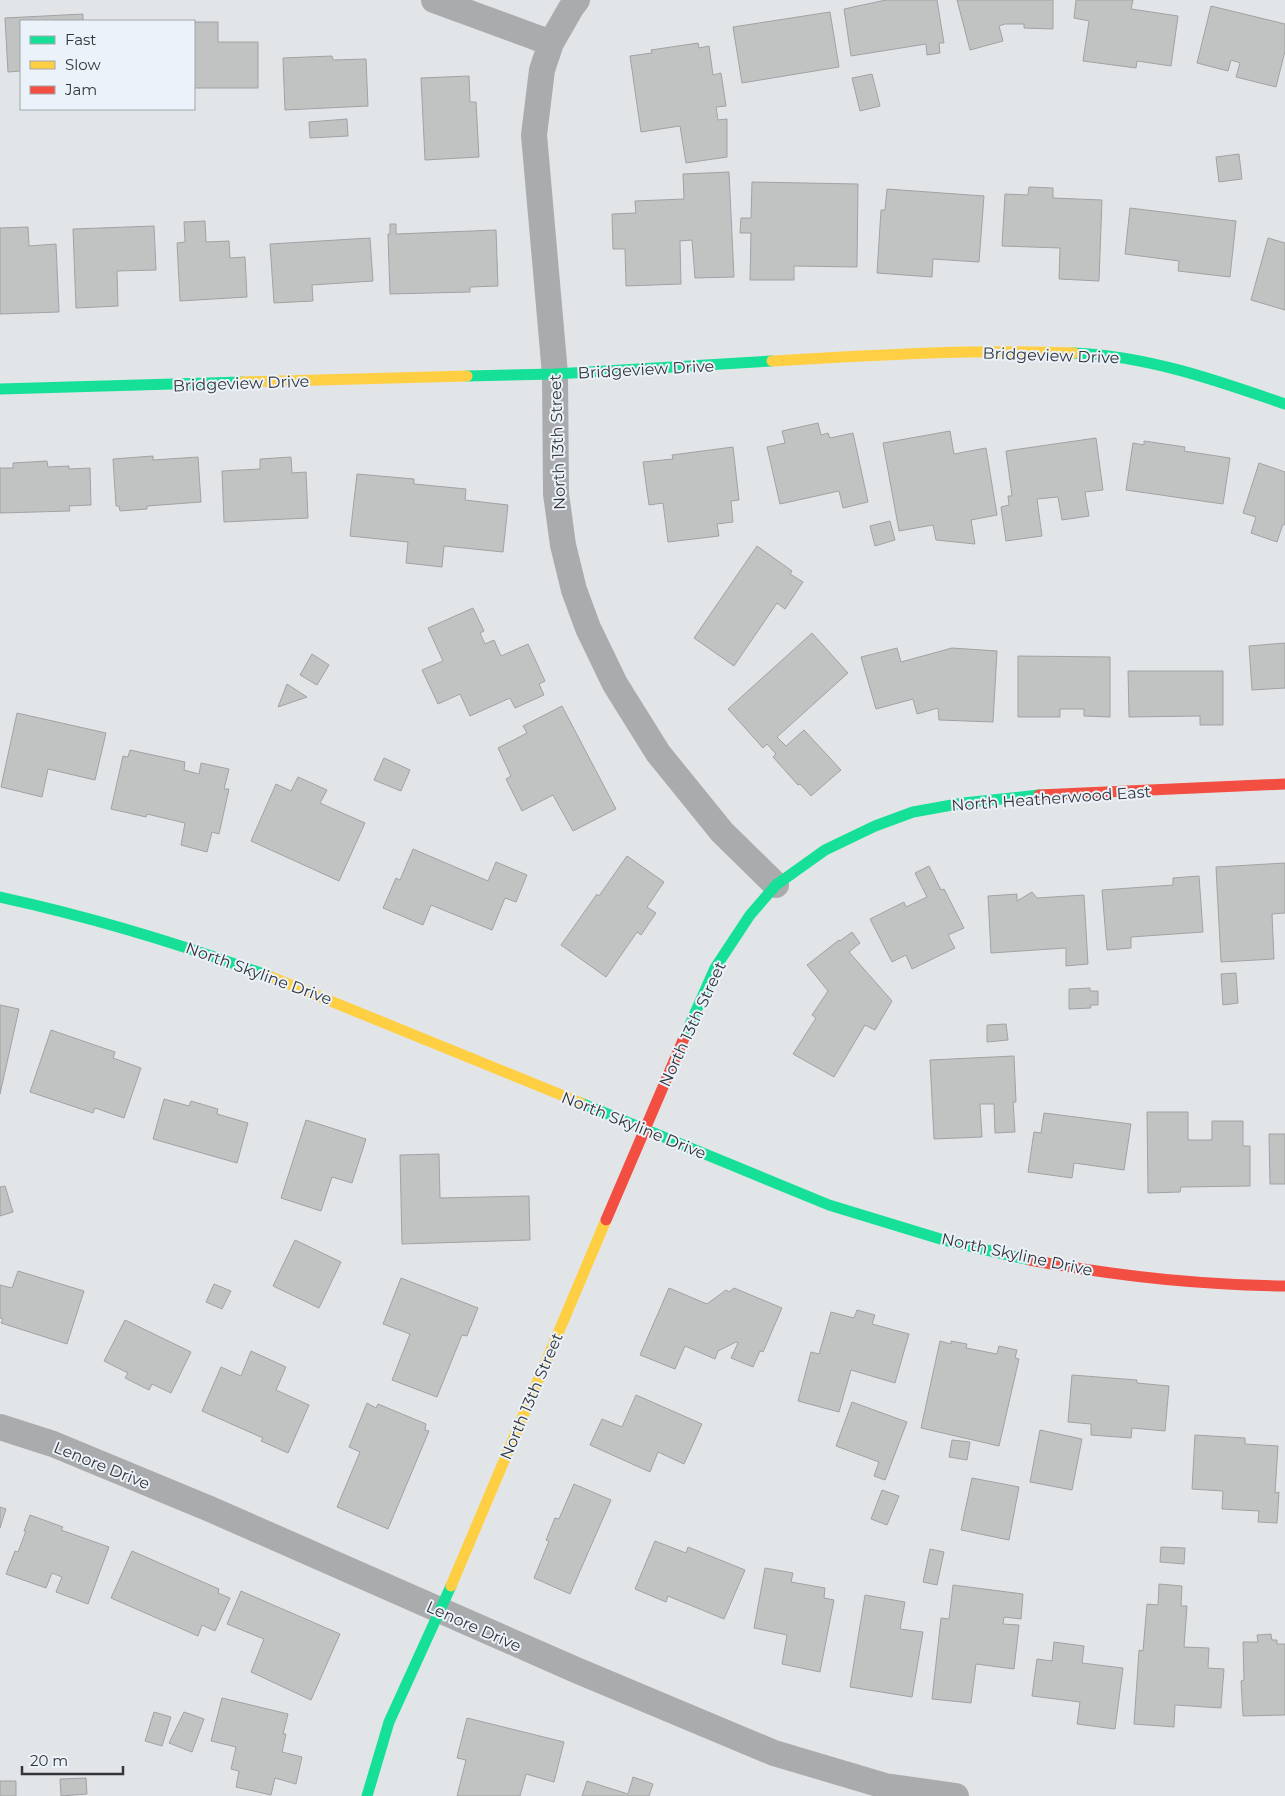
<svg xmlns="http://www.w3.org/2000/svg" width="1285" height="1796" font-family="Montserrat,sans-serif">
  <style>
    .building { fill: #c1c2c2; stroke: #a1a2a3 }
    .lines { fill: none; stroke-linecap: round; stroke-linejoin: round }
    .street { stroke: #aaabac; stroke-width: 26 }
    .fast { stroke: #16e098; stroke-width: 11 }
    .slow { stroke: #ffcf43; stroke-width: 11 }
    .jam { stroke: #f24e42; stroke-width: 11 }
    .labels { text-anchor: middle; stroke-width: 4; stroke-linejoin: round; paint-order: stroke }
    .street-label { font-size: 16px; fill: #333538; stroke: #ebf2f9 }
  </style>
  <rect width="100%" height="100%" fill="#e2e5e8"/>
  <path class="building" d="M 886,0 L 937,0 L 944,43 L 939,43 L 940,53 L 927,55 L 926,44 L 851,56 L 844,9 Z
    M 957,0 L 1053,0 L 1053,29 L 1024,28 L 1024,24 L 1005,24 L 999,26 L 1003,41 L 970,50 Z
    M 1076,0 L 1133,0 L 1131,9 L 1178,16 L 1171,66 L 1137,61 L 1136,68 L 1083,61 L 1089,21 L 1074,18 Z
    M 1211,6 L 1285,24 L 1285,51 L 1276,87 L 1236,77 L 1240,63 L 1231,60 L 1228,71 L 1197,63 Z
    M 830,12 L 839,67 L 742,83 L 733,27 Z
    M 83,14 L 83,21 L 21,21 L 21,71 L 8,72 L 5,18 Z
    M 194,22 L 218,22 L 218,42 L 258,42 L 258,88 L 194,88 Z
    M 698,43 L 699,48 L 709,46 L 713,75 L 721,73 L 726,106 L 716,107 L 718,120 L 727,119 L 727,157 L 686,163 L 680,126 L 641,132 L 630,56 L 652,53 L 651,50 Z
    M 332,56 L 333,60 L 366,59 L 368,106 L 285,110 L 283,58 Z
    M 872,74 L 880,106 L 860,111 L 852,78 Z
    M 469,76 L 470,102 L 476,102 L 479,157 L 425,160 L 421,78 Z
    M 347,119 L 348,136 L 310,138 L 309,122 Z
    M 1239,154 L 1242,179 L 1219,182 L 1216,157 Z
    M 729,172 L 734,277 L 695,278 L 692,240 L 680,241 L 681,284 L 626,286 L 625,249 L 613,249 L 612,214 L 636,213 L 635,201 L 684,199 L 683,174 Z
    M 752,182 L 858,184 L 857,267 L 794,266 L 794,280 L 750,280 L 751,233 L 740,233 L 741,218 L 751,218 Z
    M 1029,187 L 1053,188 L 1053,198 L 1102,200 L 1099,281 L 1059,279 L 1060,248 L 1002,246 L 1005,194 L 1028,195 Z
    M 887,189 L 984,196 L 979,262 L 933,259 L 932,277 L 877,273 L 881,210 L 885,210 Z
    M 1130,208 L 1236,221 L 1230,277 L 1178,271 L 1179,261 L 1125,254 Z
    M 205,221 L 206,242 L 229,241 L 230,258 L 245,257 L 247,297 L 180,301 L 177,243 L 185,242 L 184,222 Z
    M 390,224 L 396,224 L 396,234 L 496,230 L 498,286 L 470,287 L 470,292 L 390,294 L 388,234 L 390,234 Z
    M 154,226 L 156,270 L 117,271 L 118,306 L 76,308 L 73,229 Z
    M 28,227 L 29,246 L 56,244 L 59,312 L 0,314 L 0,228 Z
    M 370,238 L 373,281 L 312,285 L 313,301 L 274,303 L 270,244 Z
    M 1268,238 L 1285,243 L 1285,310 L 1251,300 Z
    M 818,423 L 821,435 L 828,433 L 830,438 L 853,433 L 868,502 L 843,508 L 839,491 L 780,504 L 767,447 L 785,443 L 782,431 Z
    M 950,431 L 954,454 L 986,448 L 997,515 L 971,520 L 975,544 L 936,540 L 933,525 L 899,531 L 883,443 Z
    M 1096,438 L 1103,490 L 1085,492 L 1089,516 L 1062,520 L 1058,497 L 1037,499 L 1042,536 L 1006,541 L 1001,507 L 1009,505 L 1008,496 L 1012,496 L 1006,451 Z
    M 1144,441 L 1185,447 L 1184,451 L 1230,458 L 1223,504 L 1126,490 L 1133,443 L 1144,445 Z
    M 733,447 L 739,500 L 731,501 L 733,522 L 717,524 L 719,536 L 668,542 L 663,503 L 649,505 L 643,462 L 673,459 L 672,455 Z
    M 153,456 L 153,460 L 198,457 L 201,502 L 147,506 L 147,509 L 120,511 L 119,506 L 116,506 L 113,459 Z
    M 291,457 L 292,473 L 306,472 L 308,518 L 224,522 L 222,471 L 260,469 L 260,459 Z
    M 47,461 L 48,467 L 69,466 L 69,469 L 90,468 L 91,505 L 69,506 L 70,511 L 0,513 L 0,468 L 13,468 L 13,463 Z
    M 1259,463 L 1285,472 L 1285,525 L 1283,524 L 1277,542 L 1251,533 L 1256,517 L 1243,513 Z
    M 357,474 L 414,479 L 414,484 L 466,489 L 465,500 L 508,505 L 503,552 L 444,546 L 442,567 L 406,563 L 408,542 L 350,536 Z
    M 890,521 L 895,540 L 875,546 L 870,526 Z
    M 757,546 L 792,571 L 790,574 L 803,582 L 785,609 L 777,603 L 734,666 L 694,638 Z
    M 473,608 L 484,631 L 480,633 L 485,644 L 494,640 L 501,656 L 528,644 L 545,681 L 539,684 L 544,695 L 515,708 L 510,698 L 470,716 L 460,694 L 438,704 L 422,670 L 443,661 L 428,628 Z
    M 812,633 L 848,673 L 777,737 L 786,746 L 804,730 L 841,770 L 811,796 L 800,784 L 798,785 L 773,757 L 776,754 L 767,744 L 763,748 L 728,709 Z
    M 1285,643 L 1285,688 L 1252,690 L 1249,646 Z
    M 897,648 L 901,662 L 952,648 L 997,651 L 993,722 L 939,720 L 938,708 L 917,714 L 913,699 L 876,709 L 861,657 Z
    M 312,654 L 329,665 L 317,685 L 300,675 Z
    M 1018,656 L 1110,657 L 1110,717 L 1084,716 L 1084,709 L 1060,709 L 1060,717 L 1018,717 Z
    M 1128,671 L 1223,671 L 1223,725 L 1200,725 L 1200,716 L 1129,717 Z
    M 287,684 L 307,697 L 278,707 Z
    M 562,706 L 616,809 L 573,831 L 553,795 L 522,811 L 506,779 L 511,776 L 498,748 L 527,733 L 523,726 Z
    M 17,713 L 106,733 L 95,780 L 48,769 L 42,797 L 1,787 Z
    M 130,750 L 185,762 L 184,770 L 199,774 L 201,763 L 229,769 L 224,789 L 229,789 L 219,834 L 212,832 L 207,852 L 181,845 L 185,823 L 147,814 L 146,817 L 111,809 L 123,756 L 128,757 Z
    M 384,758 L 410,770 L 401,791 L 374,780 Z
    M 298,777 L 327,790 L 320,803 L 365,823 L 339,881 L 251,841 L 276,784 L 291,791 Z
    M 413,849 L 488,881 L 496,862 L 527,875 L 516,902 L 505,898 L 492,930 L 431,905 L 423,925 L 383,908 L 396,878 L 400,880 Z
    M 627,856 L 664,882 L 647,907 L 656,913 L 641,935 L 637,932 L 606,977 L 561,945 L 597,894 L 599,896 Z
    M 1285,863 L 1285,913 L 1272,914 L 1274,959 L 1221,962 L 1216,867 Z
    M 929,866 L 941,890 L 944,889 L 964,928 L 948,935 L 955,948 L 912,969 L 906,955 L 892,962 L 870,919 L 904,902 L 906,907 L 927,897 L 915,873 Z
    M 1199,876 L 1203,932 L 1131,937 L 1131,948 L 1107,950 L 1102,890 L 1173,885 L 1173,878 Z
    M 1032,892 L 1037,898 L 1084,895 L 1088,964 L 1066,966 L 1066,948 L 991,953 L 988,896 L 1017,894 L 1017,901 Z
    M 852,932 L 860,943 L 849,952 L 892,1001 L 875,1030 L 865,1025 L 834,1077 L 793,1054 L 816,1018 L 812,1015 L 828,991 L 807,965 L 839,940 L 840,941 Z
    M 1236,973 L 1238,1003 L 1223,1005 L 1221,974 Z
    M 1090,988 L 1090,991 L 1098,991 L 1098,1005 L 1090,1005 L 1091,1008 L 1069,1009 L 1069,989 Z
    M 0,1005 L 19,1009 L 0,1094 Z
    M 1006,1024 L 1008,1040 L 987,1042 L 987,1025 Z
    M 51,1030 L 115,1052 L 113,1058 L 141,1068 L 124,1118 L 95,1108 L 93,1113 L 30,1092 Z
    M 1014,1056 L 1016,1102 L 1013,1102 L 1015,1132 L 995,1133 L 994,1104 L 980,1104 L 982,1137 L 934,1139 L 930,1060 Z
    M 164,1099 L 189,1106 L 191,1101 L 218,1109 L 217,1114 L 248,1123 L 237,1163 L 153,1139 Z
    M 1147,1112 L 1188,1112 L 1188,1140 L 1212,1140 L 1212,1121 L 1243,1121 L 1243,1146 L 1250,1146 L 1250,1186 L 1181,1187 L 1180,1192 L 1148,1193 Z
    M 1044,1113 L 1131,1124 L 1124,1170 L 1074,1163 L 1072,1178 L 1028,1172 L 1034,1132 L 1041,1133 Z
    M 306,1120 L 366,1139 L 352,1183 L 332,1177 L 321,1211 L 281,1198 Z
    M 1269,1134 L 1285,1134 L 1285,1184 L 1270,1184 Z
    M 439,1154 L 440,1198 L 529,1196 L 530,1240 L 402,1244 L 400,1155 Z
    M 5,1186 L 13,1212 L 0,1216 L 0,1187 Z
    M 295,1240 L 341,1262 L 319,1308 L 273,1286 Z
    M 18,1271 L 84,1291 L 67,1344 L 1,1323 L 3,1319 L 0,1318 L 0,1285 L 12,1288 Z
    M 401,1278 L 478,1308 L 467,1336 L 462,1335 L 437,1397 L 392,1380 L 410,1334 L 383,1324 Z
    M 214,1284 L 231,1291 L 222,1309 L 206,1302 Z
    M 669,1288 L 707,1304 L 726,1290 L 729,1292 L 734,1288 L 782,1308 L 763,1352 L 760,1351 L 753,1367 L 731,1358 L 738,1343 L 736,1342 L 718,1351 L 715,1359 L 685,1346 L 675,1369 L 640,1355 Z
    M 857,1310 L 875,1315 L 872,1324 L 909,1334 L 895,1383 L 851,1370 L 839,1412 L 798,1401 L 811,1352 L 819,1354 L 831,1312 L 854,1318 Z
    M 125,1320 L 191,1352 L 171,1393 L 152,1384 L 149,1390 L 125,1378 L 128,1373 L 104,1361 Z
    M 940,1341 L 951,1344 L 951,1341 L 967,1344 L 966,1348 L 997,1354 L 999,1346 L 1017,1350 L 1015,1358 L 1019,1359 L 999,1446 L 921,1428 Z
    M 251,1351 L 286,1367 L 276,1390 L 309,1405 L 288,1453 L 261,1441 L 263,1438 L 202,1411 L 221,1367 L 241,1376 Z
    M 1072,1375 L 1137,1380 L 1137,1383 L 1169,1386 L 1165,1431 L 1132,1428 L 1131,1438 L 1091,1435 L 1091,1424 L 1068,1422 Z
    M 636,1395 L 702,1424 L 684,1464 L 658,1452 L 650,1472 L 590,1445 L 602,1419 L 622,1427 Z
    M 852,1402 L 907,1422 L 885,1480 L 874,1476 L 879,1462 L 836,1446 Z
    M 367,1403 L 376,1408 L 378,1404 L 426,1424 L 425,1430 L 429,1431 L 388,1529 L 337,1507 L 360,1452 L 349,1447 Z
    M 1040,1430 L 1082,1439 L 1072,1490 L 1030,1482 Z
    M 1195,1435 L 1245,1438 L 1245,1444 L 1278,1446 L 1275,1493 L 1279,1492 L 1277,1523 L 1258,1522 L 1259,1511 L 1222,1509 L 1223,1491 L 1192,1489 Z
    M 952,1440 L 970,1442 L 967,1460 L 949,1457 Z
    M 972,1478 L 1019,1487 L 1009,1540 L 961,1530 Z
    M 574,1484 L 611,1500 L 570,1594 L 534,1578 L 549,1541 L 546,1540 L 555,1518 L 559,1519 Z
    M 882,1490 L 899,1496 L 887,1525 L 871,1519 Z
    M 0,1507 L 6,1509 L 0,1528 Z
    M 30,1515 L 63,1527 L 61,1530 L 109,1547 L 88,1604 L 56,1592 L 62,1577 L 52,1573 L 46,1588 L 6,1574 L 15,1551 L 18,1552 L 26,1531 L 24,1531 Z
    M 655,1541 L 686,1553 L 688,1547 L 745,1570 L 724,1619 L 668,1596 L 666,1602 L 635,1589 Z
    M 1161,1547 L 1185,1548 L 1184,1564 L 1160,1562 Z
    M 930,1549 L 944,1552 L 937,1585 L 923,1582 Z
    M 132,1551 L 219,1589 L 218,1593 L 230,1598 L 215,1631 L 202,1625 L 198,1636 L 111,1598 Z
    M 765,1568 L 793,1573 L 791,1582 L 825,1588 L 824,1598 L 834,1600 L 820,1672 L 782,1664 L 787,1635 L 754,1628 Z
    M 1159,1584 L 1182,1586 L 1181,1606 L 1187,1606 L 1184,1647 L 1209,1648 L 1208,1668 L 1224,1669 L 1221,1708 L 1175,1705 L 1174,1727 L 1134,1724 L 1139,1650 L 1143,1651 L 1147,1604 L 1158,1605 Z
    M 953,1585 L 1023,1594 L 1021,1619 L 1004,1617 L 1003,1624 L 1019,1625 L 1014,1669 L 976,1664 L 971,1703 L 932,1699 L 941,1618 L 949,1619 Z
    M 241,1591 L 340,1634 L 311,1700 L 251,1672 L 264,1639 L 227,1624 Z
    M 865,1595 L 905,1602 L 900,1629 L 923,1632 L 912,1697 L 850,1687 Z
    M 1271,1634 L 1272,1640 L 1277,1640 L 1277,1644 L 1285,1644 L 1285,1715 L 1243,1716 L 1241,1681 L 1244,1680 L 1243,1642 L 1258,1642 L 1257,1635 Z
    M 1054,1642 L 1084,1646 L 1082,1663 L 1123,1668 L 1115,1729 L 1077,1724 L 1080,1702 L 1032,1696 L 1037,1659 L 1052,1661 Z
    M 222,1698 L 288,1714 L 283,1734 L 286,1734 L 282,1752 L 302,1757 L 296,1784 L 275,1778 L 271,1795 L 236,1787 L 239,1771 L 231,1769 L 236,1747 L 211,1741 Z
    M 154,1712 L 171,1717 L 162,1746 L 145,1741 Z
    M 184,1712 L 204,1719 L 192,1752 L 169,1743 Z
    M 467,1718 L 564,1742 L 554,1782 L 526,1774 L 520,1796 L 457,1796 L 466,1760 L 457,1758 Z
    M 633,1777 L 653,1784 L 649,1796 L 582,1796 L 587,1781 L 628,1794 Z
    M 86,1778 L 87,1794 L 61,1796 L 60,1779 Z
    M 0,1781 L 16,1781 L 16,1796 L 0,1796 Z"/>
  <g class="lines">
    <path class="street" d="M 434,0 L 551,43
      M 577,0 L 571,8 L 551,43 L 542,70 L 534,135 L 555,374 L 556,494 L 563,545 L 574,590 L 588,628 L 615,684 L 658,753 L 722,832 L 776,885
      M 0,1427 L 53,1444 L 210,1509 L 576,1670 L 774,1753 L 885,1786 L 956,1796"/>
    <path class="fast" d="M 1074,353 C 1147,356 1216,380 1285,404
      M 467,376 L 555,374 L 772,361
      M 0,389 L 242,382
      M 0,897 C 92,917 181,944 269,976
      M 684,1038 L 715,968 L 750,915 L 776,885 L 825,850 L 875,826 L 913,812 L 963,803 L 1039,795
      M 581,1103 L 829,1205 L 947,1241 L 1030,1260
      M 367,1796 L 389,1722 L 451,1586"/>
    <path class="slow" d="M 772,361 C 873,355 973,349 1074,353
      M 242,382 L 467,376
      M 269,976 L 581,1103
      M 451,1586 L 606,1220"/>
    <path class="jam" d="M 1039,795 L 1285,784
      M 606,1220 L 684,1038
      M 1030,1260 C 1115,1276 1199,1285 1285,1286"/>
  </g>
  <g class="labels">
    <g class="street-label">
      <text transform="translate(1051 355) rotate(2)" y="6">Bridgeview Drive</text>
      <text transform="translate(646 369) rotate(-3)" y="6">Bridgeview Drive</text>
      <text transform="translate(241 383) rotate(-2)" y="6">Bridgeview Drive</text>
      <text transform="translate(557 442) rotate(-92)" y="6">North 13th Street</text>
      <text transform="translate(1051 798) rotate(-4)" y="6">North Heatherwood East</text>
      <text transform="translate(259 973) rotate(20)" y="6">North Skyline Drive</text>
      <text transform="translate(692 1024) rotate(-65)" y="6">North 13th Street</text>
      <text transform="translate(634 1125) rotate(22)" y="6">North Skyline Drive</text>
      <text transform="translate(1017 1254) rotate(12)" y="6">North Skyline Drive</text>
      <text transform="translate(531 1396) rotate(-67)" y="6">North 13th Street</text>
      <text transform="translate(102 1465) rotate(22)" y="6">Lenore Drive</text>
      <text transform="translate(474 1626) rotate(24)" y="6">Lenore Drive</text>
    </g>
  </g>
  <rect x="20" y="20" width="175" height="90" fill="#ebf2f9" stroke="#a1a6ac"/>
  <rect x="30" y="36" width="25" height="8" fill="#16e098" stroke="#a1a6ac"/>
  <text x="65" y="45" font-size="15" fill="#333538">Fast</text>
  <rect x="30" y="61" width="25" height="8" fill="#ffcf43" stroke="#a1a6ac"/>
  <text x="65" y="70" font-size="15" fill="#333538">Slow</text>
  <rect x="30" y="86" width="25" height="8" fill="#f24e42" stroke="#a1a6ac"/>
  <text x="65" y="95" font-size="15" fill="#333538">Jam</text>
  <path d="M22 1766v8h101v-8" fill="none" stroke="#333538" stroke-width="2.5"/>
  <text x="30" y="1766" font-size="15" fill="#333538" stroke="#ebf2f9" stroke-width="4" paint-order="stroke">20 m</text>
</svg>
